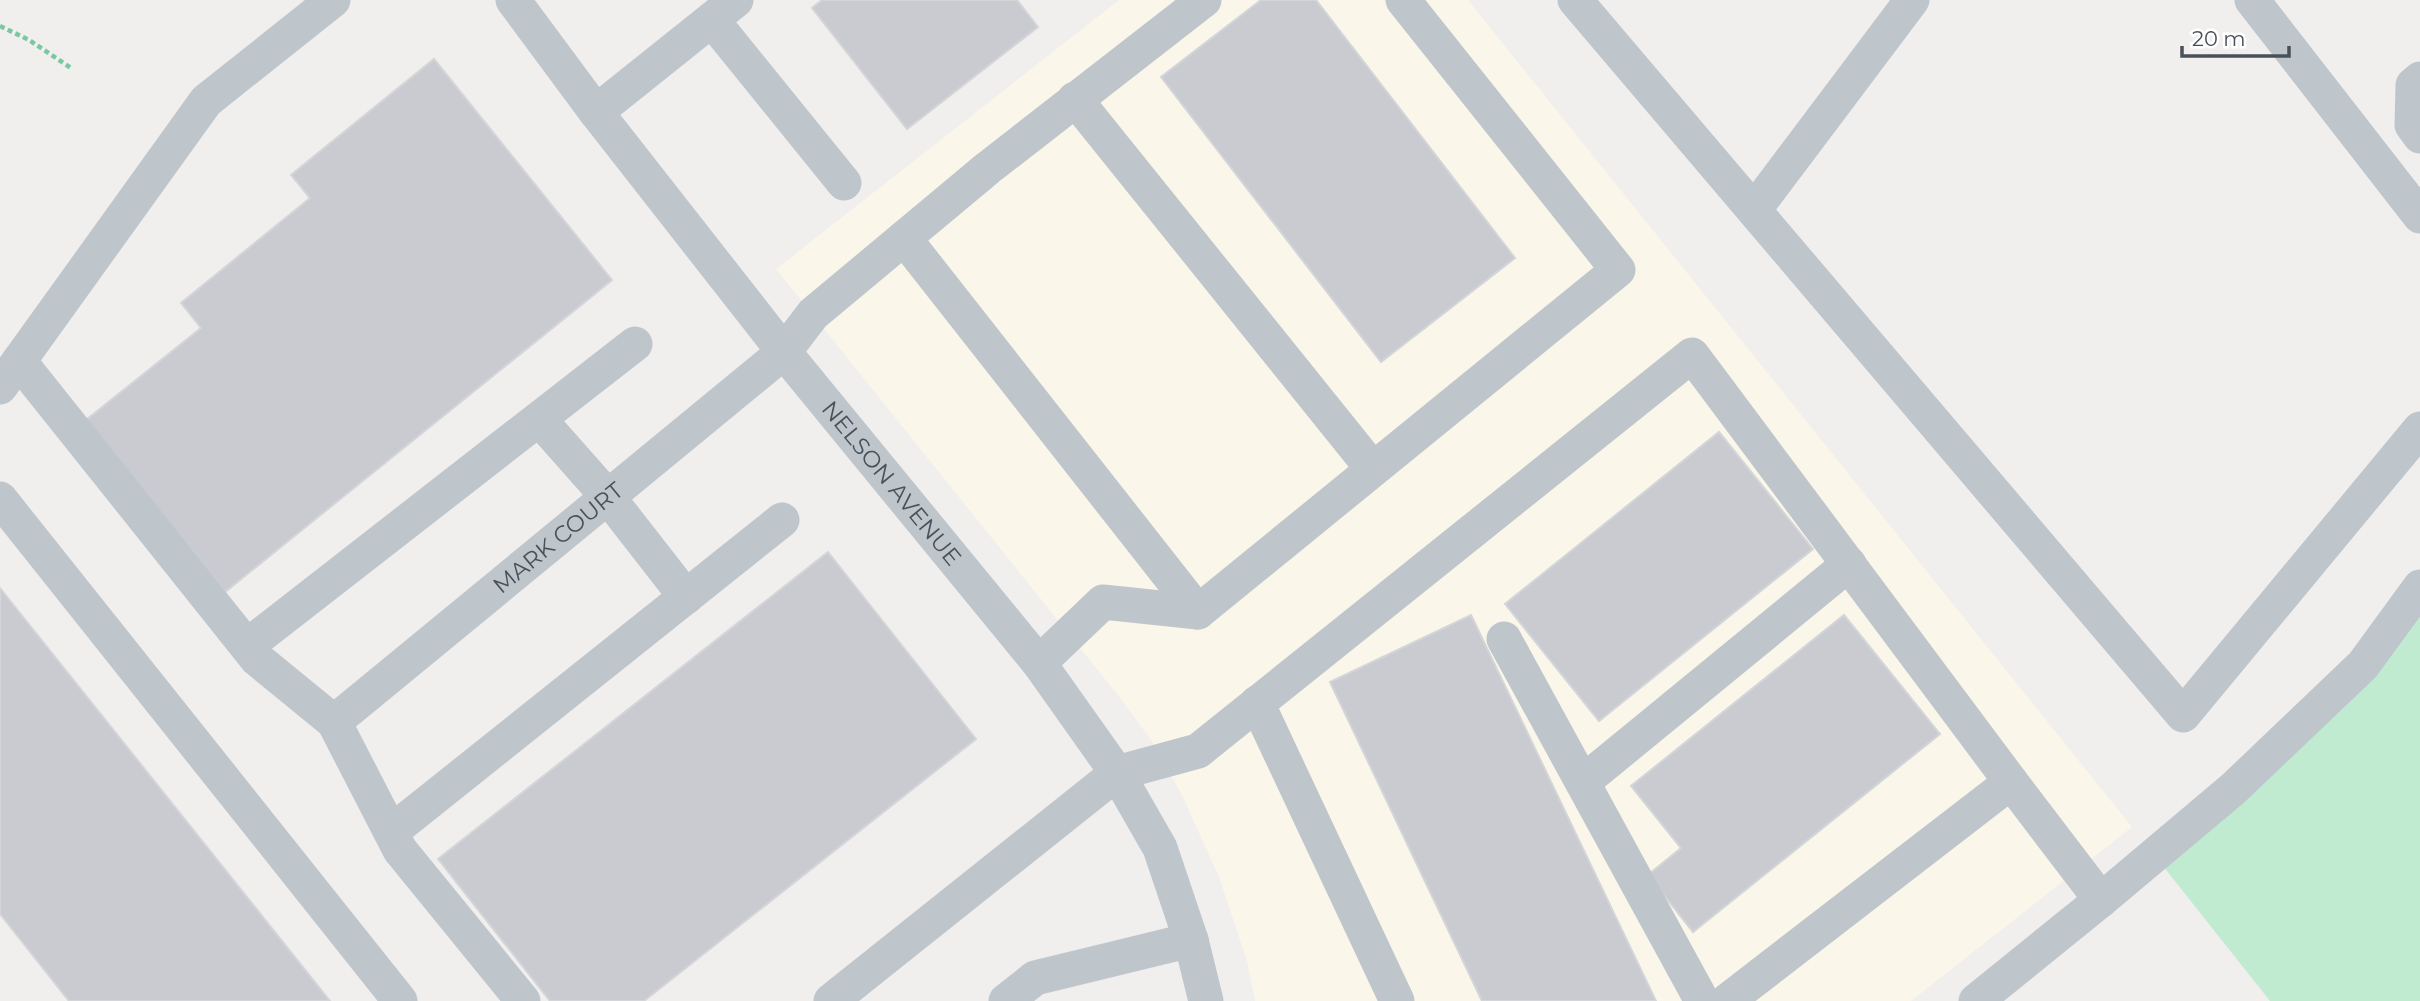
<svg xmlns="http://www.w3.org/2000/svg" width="2420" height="1001" font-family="Montserrat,sans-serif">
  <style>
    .commercial { fill: #faf6e9 }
    .green { fill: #c0ebd1 }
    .building { fill: #c9cbd1; stroke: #d3d5d9; stroke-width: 2 }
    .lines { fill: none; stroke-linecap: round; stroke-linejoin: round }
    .path { stroke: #7ac7a2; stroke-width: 4.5; stroke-dasharray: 5 3.5; stroke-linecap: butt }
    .minor { stroke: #bec6cc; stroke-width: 35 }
    .labels { text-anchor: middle; stroke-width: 7; stroke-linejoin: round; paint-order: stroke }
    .street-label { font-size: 23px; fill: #48515a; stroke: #fff }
  </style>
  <rect width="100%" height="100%" fill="#f1eeee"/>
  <path class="commercial" d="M 1119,0 L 1468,0 L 2132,827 L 1911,1001 L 1255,1001 L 1247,961 L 1219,877 L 1182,795 L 1151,740 L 1121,699 L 776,269 Z"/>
  <path class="green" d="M 2420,587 L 2420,1001 L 2270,1001 L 2155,856 Z"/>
  <path class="building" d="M 822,0 L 1017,0 L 1038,27 L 907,129 L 812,8 Z
    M 1261,0 L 1316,0 L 1515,258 L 1381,362 L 1161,77 Z
    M 434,59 L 612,280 L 225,592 L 86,420 L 201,328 L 181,303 L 310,198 L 291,175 Z
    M 1719,432 L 1813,549 L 1599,721 L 1505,604 Z
    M 828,552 L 976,739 L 644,1001 L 550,1001 L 438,859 Z
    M 0,588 L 330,1001 L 69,1001 L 0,914 Z
    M 1471,615 L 1656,1001 L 1482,1001 L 1330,682 Z
    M 1844,615 L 1940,734 L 1693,932 L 1648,875 L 1681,848 L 1631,786 Z"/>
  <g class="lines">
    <path class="path" d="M 0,26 L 29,40 L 71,68"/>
    <g class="minor">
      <path d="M 333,0 L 206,101 L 19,361 L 257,659 L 334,722 L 400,850 L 523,1001"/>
      <path id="s1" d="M 513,0 L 596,112 L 784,352 L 1039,663 L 1117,773 L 1160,848 L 1191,940 L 1206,1001"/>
      <path d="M 1575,0 L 2183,715 L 2420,429"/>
      <path d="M 2252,0 L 2420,216"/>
      <path d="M 712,20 L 844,183"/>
      <path d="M 2420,79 L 2413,85 L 2412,125 L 2420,136"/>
      <path d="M 1075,99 L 1372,468"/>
      <path d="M 596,112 L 736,0"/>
      <path d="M 1754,210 L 1912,0"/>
      <path d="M 904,238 L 1198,612"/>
      <path d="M 0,387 L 19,361"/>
      <path d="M 539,419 L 608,497 L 686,597"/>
      <path d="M 0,499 L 400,1001"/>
      <path d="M 1504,639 L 1702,1001"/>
      <path d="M 247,646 L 635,344"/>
      <path d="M 1039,663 L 1103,602 L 1198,612 L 1618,270 L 1403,0"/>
      <path d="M 1257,703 L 1397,1001"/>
      <path id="s2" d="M 334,722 L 784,352 L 813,314 L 988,168 L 1204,0"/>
      <path d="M 1583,782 L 1849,564"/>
      <path d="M 391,832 L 782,520"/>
      <path d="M 831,1001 L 1117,773 L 1198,751 L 1692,355 L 2011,782"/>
      <path d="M 1006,1001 L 1035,978 L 1191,940"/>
      <path d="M 1727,1001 L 2011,782 L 2101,900"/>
      <path d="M 1976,1001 L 2101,900 L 2233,789 L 2363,665 L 2420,587"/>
    </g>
  </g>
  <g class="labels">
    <g class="street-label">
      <text dy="8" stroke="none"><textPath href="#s1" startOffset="614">NELSON AVENUE</textPath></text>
      <text dy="8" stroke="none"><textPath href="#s2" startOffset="290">MARK COURT</textPath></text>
    </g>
  </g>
  <path d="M2182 46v10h107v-10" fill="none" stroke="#48515a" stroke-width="3.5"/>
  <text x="2192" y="46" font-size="21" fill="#48515a" stroke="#ffffff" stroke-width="5" paint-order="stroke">20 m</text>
</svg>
